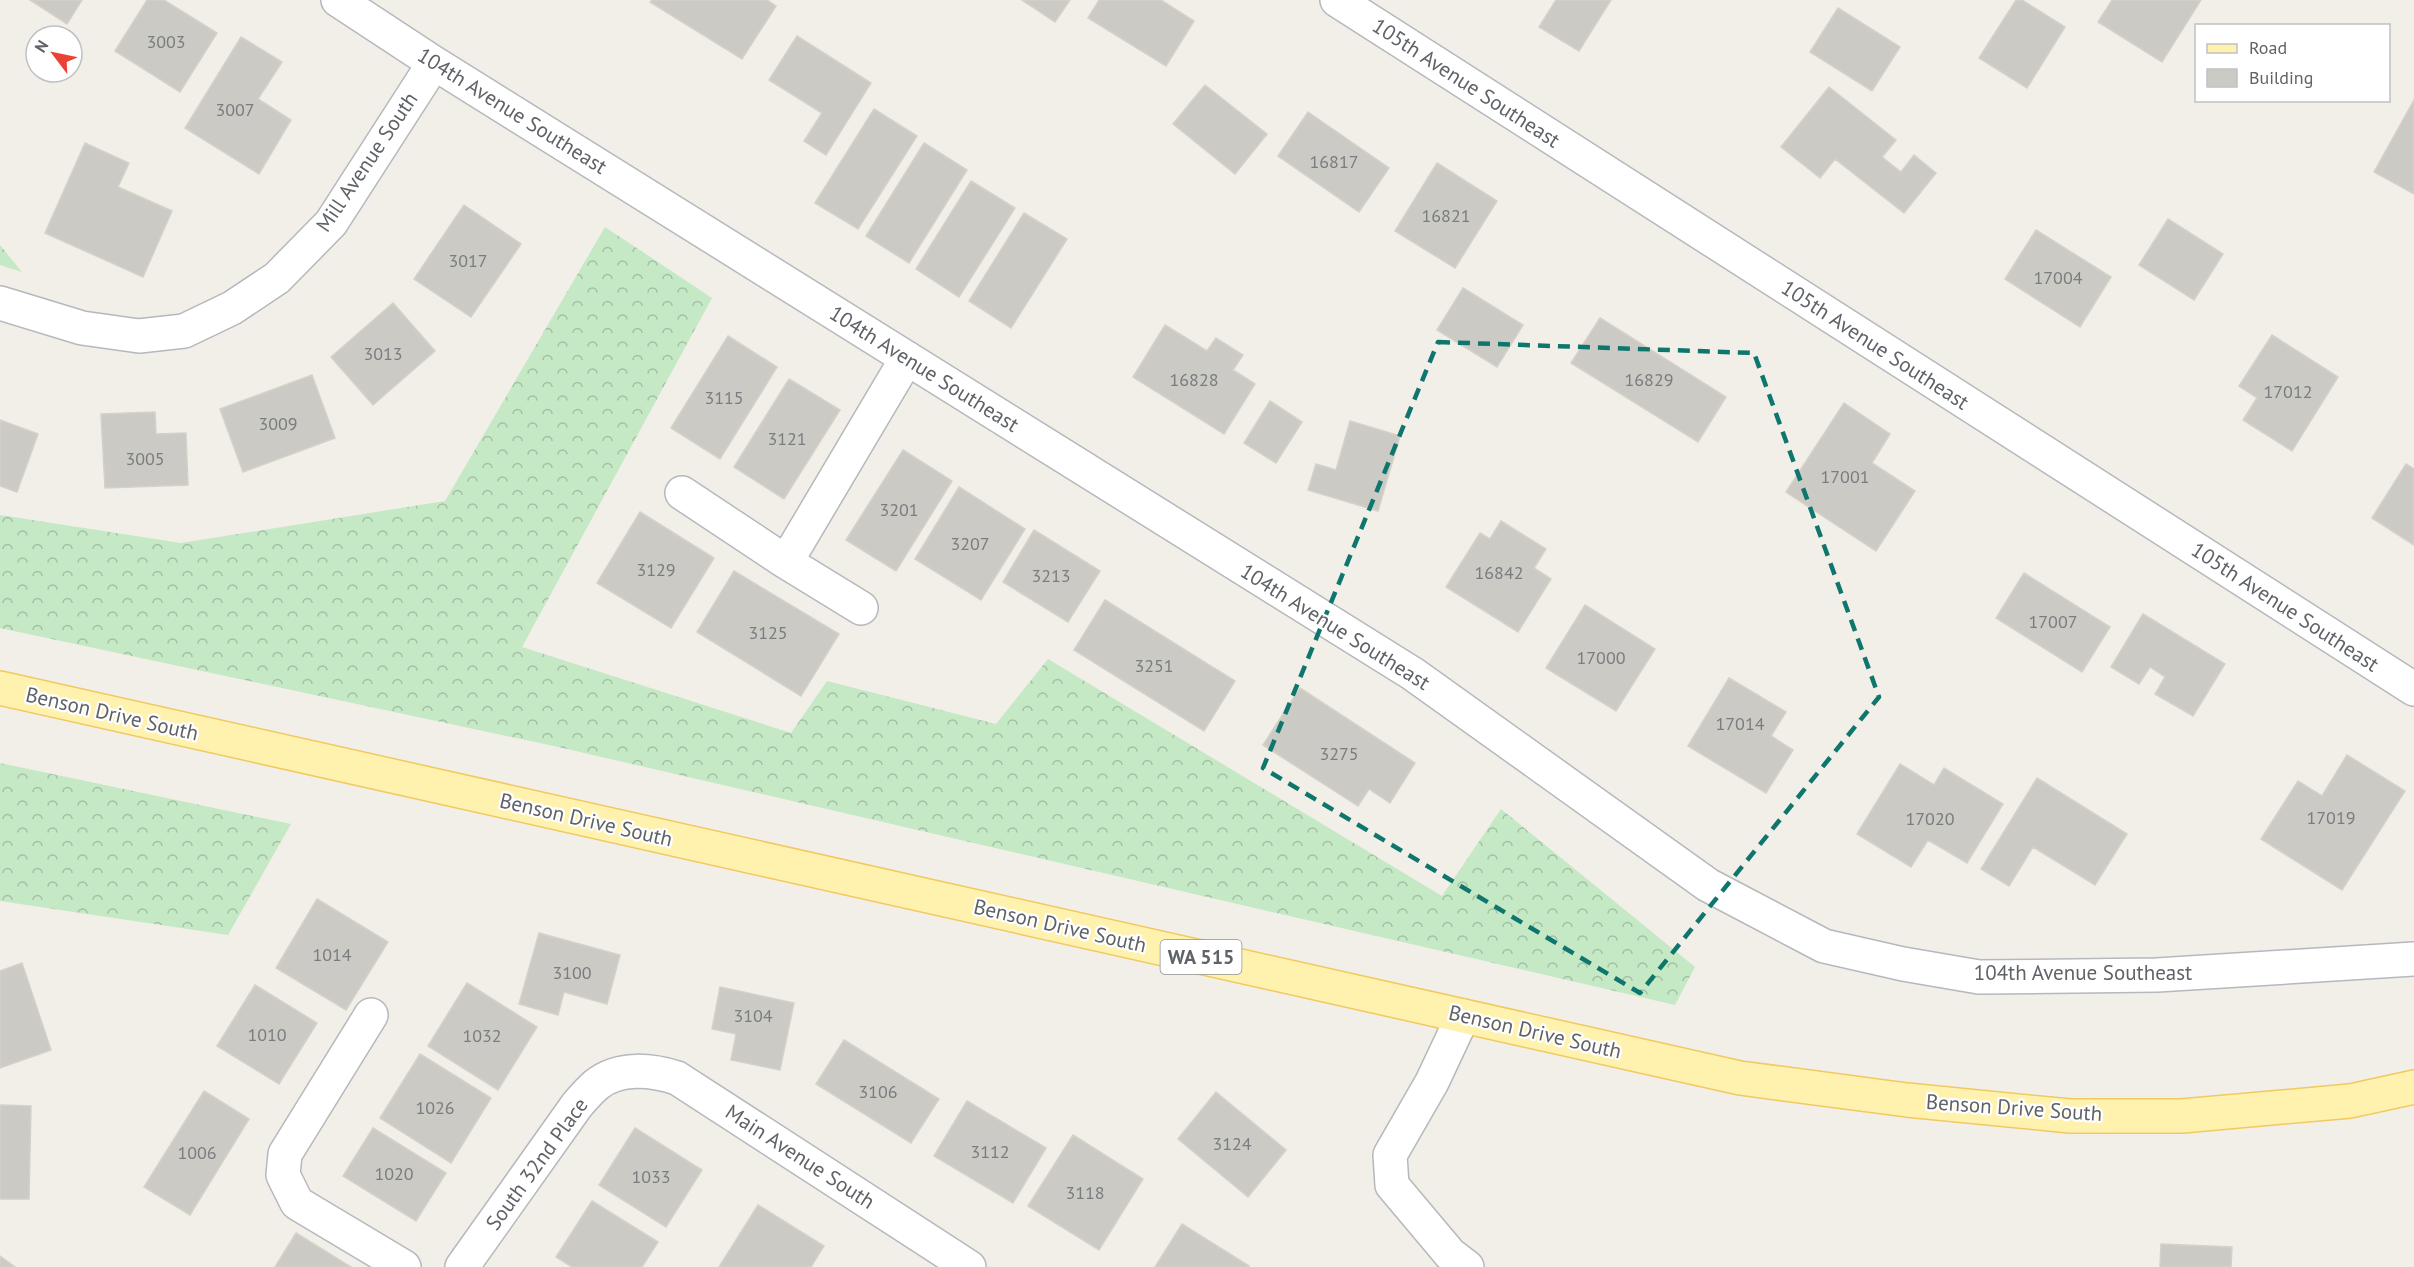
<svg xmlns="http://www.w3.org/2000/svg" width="2414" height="1267" font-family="'PT Sans',sans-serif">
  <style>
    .forest { fill: url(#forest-crowns) }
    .building { fill: #cccac5; stroke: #d6d1c6; stroke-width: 1.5 }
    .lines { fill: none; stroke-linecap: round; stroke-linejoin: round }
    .minor-casing { stroke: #b5b8bc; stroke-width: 36 }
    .major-casing { stroke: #f2c960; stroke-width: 36 }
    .minor { stroke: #fff; stroke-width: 33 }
    .major { stroke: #fff2af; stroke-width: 33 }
    .marked { fill: none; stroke: #0f766e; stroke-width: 4.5; stroke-dasharray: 12 8; stroke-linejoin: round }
    .labels { text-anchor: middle; stroke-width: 4.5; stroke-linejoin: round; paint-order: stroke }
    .number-label { font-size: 18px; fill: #7a7d7f }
    .shield { fill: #fff; stroke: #8f9295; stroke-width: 1.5 }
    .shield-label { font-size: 20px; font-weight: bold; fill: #5f6368 }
    .street-label { font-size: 21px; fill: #5f6368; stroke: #fff }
  </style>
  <defs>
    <pattern id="forest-crowns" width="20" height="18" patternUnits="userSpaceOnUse" patternTransform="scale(1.5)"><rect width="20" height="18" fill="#c5e8c5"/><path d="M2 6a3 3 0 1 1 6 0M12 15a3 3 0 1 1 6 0" fill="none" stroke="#a3c0a4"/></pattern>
  </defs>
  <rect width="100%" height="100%" fill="#f1efe8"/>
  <path class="forest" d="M 605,227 L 712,298 L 522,647 L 791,733 L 827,681 L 996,724 L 1048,659 L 1442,896 L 1501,809 L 1695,967 L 1675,1005 L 554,746 L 0,628 L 0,515 L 181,543 L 445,501 Z
    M 0,245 L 22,272 L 0,265 Z
    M 0,763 L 291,824 L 228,935 L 0,901 Z"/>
  <path class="building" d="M 30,0 L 82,0 L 67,24 Z
    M 147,0 L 164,0 L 217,33 L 180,92 L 115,51 Z
    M 652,0 L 767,0 L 776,6 L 742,59 L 650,2 Z
    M 1022,0 L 1070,0 L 1055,22 Z
    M 1099,0 L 1161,0 L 1194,21 L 1166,66 L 1088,18 Z
    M 1556,0 L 1611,0 L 1579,51 L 1539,27 Z
    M 2016,0 L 2022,0 L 2065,27 L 2027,88 L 1979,58 Z
    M 2112,0 L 2201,0 L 2162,62 L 2098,22 Z
    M 1838,8 L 1900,47 L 1872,91 L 1810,52 Z
    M 797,36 L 871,83 L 826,155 L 804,141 L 822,113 L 769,80 Z
    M 241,37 L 282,62 L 258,99 L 291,120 L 259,174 L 185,128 Z
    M 1205,85 L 1267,134 L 1235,174 L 1173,124 Z
    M 1829,87 L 1896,140 L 1882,157 L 1901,172 L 1914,155 L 1936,173 L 1904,213 L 1835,159 L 1820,178 L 1781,147 Z
    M 2414,100 L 2414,194 L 2374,172 Z
    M 874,109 L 917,136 L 858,229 L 815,203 Z
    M 1308,112 L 1389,168 L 1359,212 L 1278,156 Z
    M 85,143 L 129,163 L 118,187 L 172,211 L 143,277 L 45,233 Z
    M 924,143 L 967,170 L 909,263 L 866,236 Z
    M 1437,163 L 1497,201 L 1455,268 L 1395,231 Z
    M 971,181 L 1015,208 L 959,297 L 916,269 Z
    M 464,205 L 521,244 L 471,317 L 414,279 Z
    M 1024,213 L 1067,239 L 1011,328 L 969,301 Z
    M 2168,219 L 2223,254 L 2194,300 L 2139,265 Z
    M 2036,230 L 2111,277 L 2080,327 L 2005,279 Z
    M 1463,288 L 1523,325 L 1497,367 L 1437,330 Z
    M 393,303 L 435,351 L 373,405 L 331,357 Z
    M 1600,318 L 1726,397 L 1698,442 L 1571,363 Z
    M 1165,325 L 1207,351 L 1216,338 L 1243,355 L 1233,370 L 1255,384 L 1224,434 L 1133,377 Z
    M 2272,335 L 2338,377 L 2292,451 L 2243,420 L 2257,398 L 2239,386 Z
    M 728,336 L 777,367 L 720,459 L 671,428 Z
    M 312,375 L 335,438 L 243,472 L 220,409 Z
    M 789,379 L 840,410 L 784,499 L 734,467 Z
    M 1270,401 L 1302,422 L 1276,463 L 1244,443 Z
    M 1844,403 L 1890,434 L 1872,463 L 1915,491 L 1876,551 L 1786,492 Z
    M 155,412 L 156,434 L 186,433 L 188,485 L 105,488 L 101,414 Z
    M 0,420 L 38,434 L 17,492 L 0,486 Z
    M 1350,421 L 1400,436 L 1378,511 L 1308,490 L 1316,464 L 1336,470 Z
    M 903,450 L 952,481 L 896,571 L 846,540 Z
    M 2406,464 L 2414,469 L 2414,545 L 2372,518 Z
    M 959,487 L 1025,529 L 981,600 L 915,559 Z
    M 640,512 L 714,558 L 671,628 L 597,583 Z
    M 1501,521 L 1546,549 L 1534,568 L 1551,579 L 1518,632 L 1446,587 L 1480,533 L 1490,539 Z
    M 1034,530 L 1100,571 L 1068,622 L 1003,582 Z
    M 734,571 L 839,634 L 801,696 L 697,632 Z
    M 2024,573 L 2110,627 L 2082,672 L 1996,618 Z
    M 1105,600 L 1235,681 L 1204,731 L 1074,650 Z
    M 1585,605 L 1655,649 L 1616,711 L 1546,668 Z
    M 2143,614 L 2225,664 L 2193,716 L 2155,694 L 2165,677 L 2150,667 L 2139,684 L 2111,667 Z
    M 1729,678 L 1786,712 L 1771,736 L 1793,750 L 1766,793 L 1688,746 Z
    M 1300,688 L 1415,763 L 1390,803 L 1369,789 L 1358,806 L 1263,745 Z
    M 2347,755 L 2405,791 L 2342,890 L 2261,839 L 2298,781 L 2322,796 Z
    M 1900,764 L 1934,785 L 1944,768 L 2003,804 L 1967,863 L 1928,840 L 1911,867 L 1857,834 Z
    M 2037,778 L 2127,834 L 2095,885 L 2033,847 L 2009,886 L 1981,869 Z
    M 317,899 L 388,942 L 346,1010 L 276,968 Z
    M 539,933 L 620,955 L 607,1004 L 564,992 L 558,1015 L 519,1004 Z
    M 22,963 L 51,1050 L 0,1068 L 0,971 Z
    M 467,983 L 537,1027 L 498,1090 L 428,1046 Z
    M 255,985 L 317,1023 L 279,1084 L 217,1046 Z
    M 720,987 L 794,1003 L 780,1070 L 731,1060 L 736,1034 L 712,1029 Z
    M 844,1040 L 939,1099 L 911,1143 L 816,1084 Z
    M 420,1054 L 491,1098 L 451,1163 L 380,1118 Z
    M 204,1091 L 249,1119 L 190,1215 L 144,1187 Z
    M 1216,1092 L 1286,1150 L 1248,1197 L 1178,1139 Z
    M 967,1101 L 1046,1148 L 1013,1203 L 934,1156 Z
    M 0,1105 L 31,1106 L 29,1199 L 0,1199 Z
    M 373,1128 L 446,1173 L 416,1221 L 343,1176 Z
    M 635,1128 L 702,1170 L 666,1227 L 599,1185 Z
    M 1073,1135 L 1143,1179 L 1099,1250 L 1028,1206 Z
    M 592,1201 L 658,1242 L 642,1267 L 572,1267 L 556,1257 Z
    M 758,1205 L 824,1246 L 811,1267 L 719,1267 Z
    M 1182,1224 L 1249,1266 L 1248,1267 L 1155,1267 Z
    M 296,1233 L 351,1267 L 275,1267 Z
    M 2161,1244 L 2232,1247 L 2231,1267 L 2160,1267 Z
    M 0,1256 L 15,1267 L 0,1267 Z"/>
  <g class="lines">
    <g class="minor-casing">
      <path id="minor" d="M 338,0 L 434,63 L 1413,674 L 1708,885 L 1824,946 L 1903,964 L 1979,977 L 2157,975 L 2414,959
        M 1337,0 L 2414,689
        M 0,303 L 82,328 L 139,336 L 184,331 L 232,308 L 277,278 L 331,223 L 434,63
        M 682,493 L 786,562
        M 861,608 L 786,562 L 907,358
        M 371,1015 L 285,1154 L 283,1175 L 297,1203 L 404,1267
        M 1463,1016 L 1432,1082 L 1390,1155 L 1392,1185 L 1450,1254 L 1467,1267
        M 462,1267 L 577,1105 C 583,1098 589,1091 596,1085 C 619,1066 652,1070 677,1078 L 969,1267"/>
    </g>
    <g class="major-casing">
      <path id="major" d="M 0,688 L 1740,1078 L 1907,1100 L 2070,1116 L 2182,1116 L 2350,1101 L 2414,1087"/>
    </g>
    <use href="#minor" class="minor"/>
    <use href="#major" class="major"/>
  </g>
  <path class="marked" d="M 1438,342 L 1754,353 L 1879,697 L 1640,993 L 1263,768 Z"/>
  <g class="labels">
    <g class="number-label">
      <text x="166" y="48">3003</text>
      <text x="235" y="116">3007</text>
      <text x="1334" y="168">16817</text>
      <text x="1446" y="222">16821</text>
      <text x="468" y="267">3017</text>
      <text x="2058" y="284">17004</text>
      <text x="383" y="360">3013</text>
      <text x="1194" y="386">16828</text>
      <text x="1649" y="386">16829</text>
      <text x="2288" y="398">17012</text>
      <text x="724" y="404">3115</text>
      <text x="278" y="430">3009</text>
      <text x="787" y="445">3121</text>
      <text x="145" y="465">3005</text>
      <text x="1845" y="483">17001</text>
      <text x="899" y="516">3201</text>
      <text x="970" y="550">3207</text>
      <text x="656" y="576">3129</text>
      <text x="1499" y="579">16842</text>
      <text x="1051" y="582">3213</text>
      <text x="2053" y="628">17007</text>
      <text x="768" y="639">3125</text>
      <text x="1601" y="664">17000</text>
      <text x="1154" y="672">3251</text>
      <text x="1740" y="730">17014</text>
      <text x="1339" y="760">3275</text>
      <text x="2331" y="824">17019</text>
      <text x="1930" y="825">17020</text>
      <text x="332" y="961">1014</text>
      <text x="572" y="979">3100</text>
      <text x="753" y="1022">3104</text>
      <text x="267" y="1041">1010</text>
      <text x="482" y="1042">1032</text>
      <text x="878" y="1098">3106</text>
      <text x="435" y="1114">1026</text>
      <text x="1232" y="1150">3124</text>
      <text x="990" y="1158">3112</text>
      <text x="197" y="1159">1006</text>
      <text x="394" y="1180">1020</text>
      <text x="651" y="1183">1033</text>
      <text x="1085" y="1199">3118</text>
    </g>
    <rect class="shield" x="1160.5" y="940" width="81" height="34" rx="4.5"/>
    <g class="shield-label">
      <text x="1201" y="964">WA 515</text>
    </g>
    <g class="street-label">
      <text transform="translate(1466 83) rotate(33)" y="7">105th Avenue Southeast</text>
      <text transform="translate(512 111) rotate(32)" y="7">104th Avenue Southeast</text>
      <text transform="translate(367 162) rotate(-56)" y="7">Mill Avenue South</text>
      <text transform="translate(1875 345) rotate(33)" y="7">105th Avenue Southeast</text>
      <text transform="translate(924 369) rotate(32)" y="7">104th Avenue Southeast</text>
      <text transform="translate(2285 607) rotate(33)" y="7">105th Avenue Southeast</text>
      <text transform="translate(1335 627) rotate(32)" y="7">104th Avenue Southeast</text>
      <text transform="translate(112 714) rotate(13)" y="7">Benson Drive South</text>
      <text transform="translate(586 820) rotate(13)" y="7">Benson Drive South</text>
      <text transform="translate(1060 926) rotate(13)" y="7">Benson Drive South</text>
      <text x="2083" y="980">104th Avenue Southeast</text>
      <text transform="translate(1535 1032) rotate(13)" y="7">Benson Drive South</text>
      <text transform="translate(2014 1108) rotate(4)" y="7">Benson Drive South</text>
      <text transform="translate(800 1157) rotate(33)" y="7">Main Avenue South</text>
      <text transform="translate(537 1164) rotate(-54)" y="7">South 32nd Place</text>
    </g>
  </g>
  <rect x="2195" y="24" width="195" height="78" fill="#ffffff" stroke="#bfc1c3" stroke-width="1.5"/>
  <rect x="2207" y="44" width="30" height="9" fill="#fff2af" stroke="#bfc1c3" stroke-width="1.5"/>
  <text x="2249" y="54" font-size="18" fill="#5f6368">Road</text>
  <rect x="2207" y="69" width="30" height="18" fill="#cccac5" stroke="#bfc1c3" stroke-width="1.5"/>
  <text x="2249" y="84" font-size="18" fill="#5f6368">Building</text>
  <g transform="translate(54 54) rotate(302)"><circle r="28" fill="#ffffff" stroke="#bfc1c3" stroke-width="1.5"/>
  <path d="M0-4.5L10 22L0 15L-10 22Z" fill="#ea4335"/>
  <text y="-9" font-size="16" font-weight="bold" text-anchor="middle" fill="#5f6368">N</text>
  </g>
</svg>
